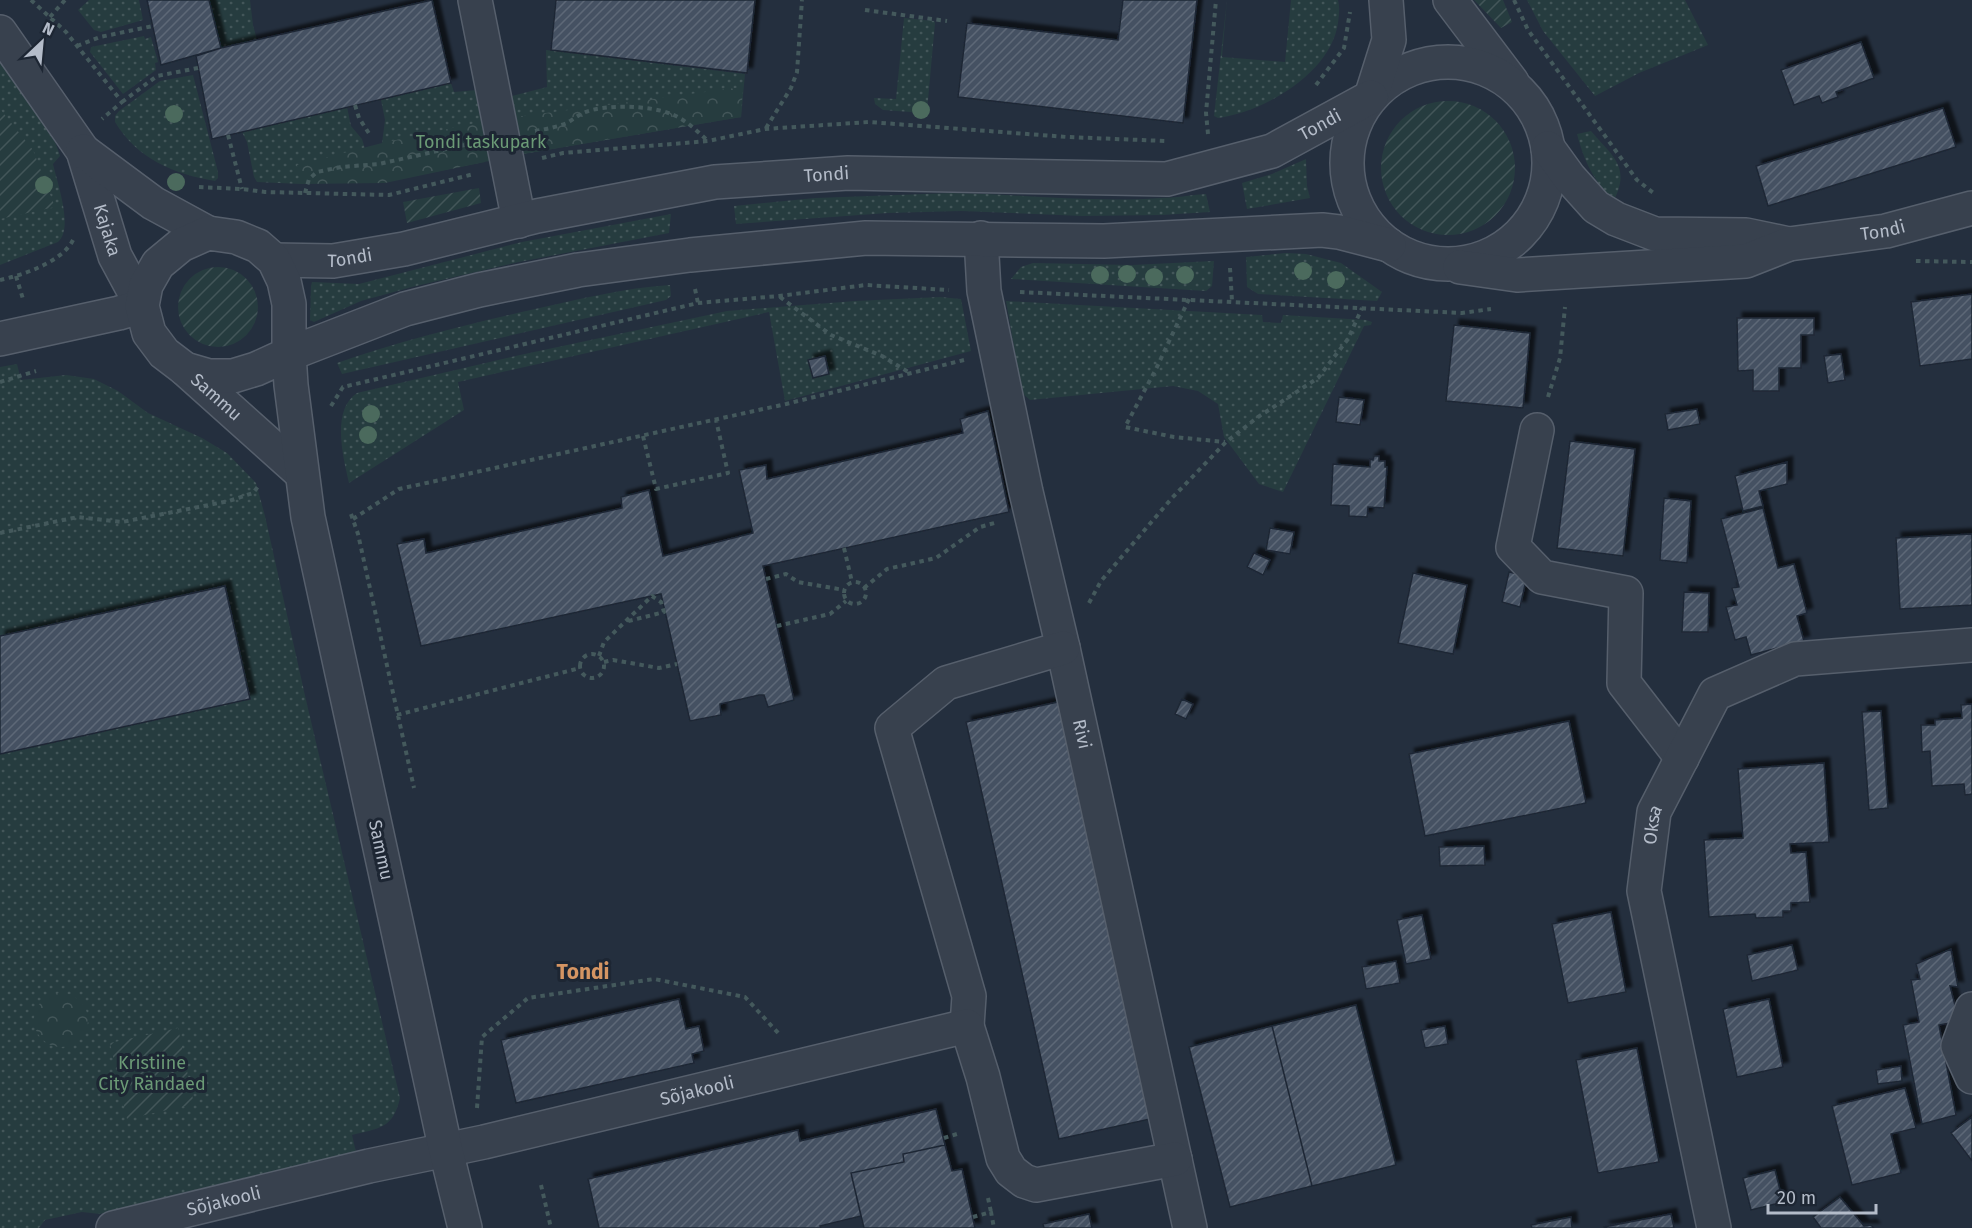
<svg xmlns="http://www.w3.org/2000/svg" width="1972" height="1228" font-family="'Fira Sans',sans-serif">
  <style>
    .grass { fill: url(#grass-dots) }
    .park { fill: url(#park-crowns) }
    .garden { fill: url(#garden-furrows) }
    .building { fill: url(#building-hatch); stroke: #1f2835; stroke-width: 1.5; filter: url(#shadow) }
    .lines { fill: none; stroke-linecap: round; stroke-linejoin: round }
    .minor-casing { stroke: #565f6c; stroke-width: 36 }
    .path { stroke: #44595c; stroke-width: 4; stroke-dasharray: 4.5 4.5; stroke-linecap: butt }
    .minor { stroke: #38414e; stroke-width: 33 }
    .tree { fill: #4b6a5d }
    .labels { text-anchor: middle; stroke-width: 6; stroke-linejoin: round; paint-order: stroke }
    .street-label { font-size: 18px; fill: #b4bcc9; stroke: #1d2633 }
    .park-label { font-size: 18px; fill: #6b9a76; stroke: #1d2633 }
    .quarter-label { font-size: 21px; font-weight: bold; fill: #d59563; stroke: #1d2633 }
  </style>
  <defs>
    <pattern id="grass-dots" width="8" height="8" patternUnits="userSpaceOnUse" patternTransform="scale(1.5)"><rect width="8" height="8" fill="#263c3f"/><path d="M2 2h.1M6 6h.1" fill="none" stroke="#435659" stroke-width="1.8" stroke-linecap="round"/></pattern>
    <pattern id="park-crowns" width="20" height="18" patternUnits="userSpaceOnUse" patternTransform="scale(1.5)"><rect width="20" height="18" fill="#263c3f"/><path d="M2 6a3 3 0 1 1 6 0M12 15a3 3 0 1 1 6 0" fill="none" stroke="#435659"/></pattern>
    <pattern id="garden-furrows" width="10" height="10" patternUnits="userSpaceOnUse" patternTransform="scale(1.5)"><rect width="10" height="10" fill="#263c3f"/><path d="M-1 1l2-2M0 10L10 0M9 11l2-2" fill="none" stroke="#435659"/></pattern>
    <pattern id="building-hatch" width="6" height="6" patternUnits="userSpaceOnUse" patternTransform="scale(1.5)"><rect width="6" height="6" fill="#455162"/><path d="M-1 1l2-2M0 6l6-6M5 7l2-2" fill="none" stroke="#5d6877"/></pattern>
    <filter id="shadow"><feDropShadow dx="5.5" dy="-5.5" stdDeviation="1.5" flood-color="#0009"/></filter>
  </defs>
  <rect width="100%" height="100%" fill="#242f3e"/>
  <path class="grass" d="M 89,0 L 139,0 L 143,20 L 101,32 L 94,30 L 78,10 Z
    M 209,0 L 250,0 L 253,25 L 257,40 L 221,48 Z
    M 1227,0 L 1222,57 L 1285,62 L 1291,0 L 1338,0 C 1340,8 1339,15 1338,23 C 1331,73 1264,112 1218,118 L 1214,116 Z
    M 1527,0 L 1685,0 L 1708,45 L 1639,73 L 1595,96 L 1543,31 Z
    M 904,18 L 934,21 L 935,23 L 927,111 L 924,113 L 883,110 L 875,104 L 874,98 L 896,99 Z
    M 144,36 L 145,39 L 151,37 L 158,62 L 155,63 L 156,70 L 123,94 L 90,52 L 91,47 Z
    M 546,50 L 745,74 L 741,117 L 517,155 L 504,98 L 547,87 Z
    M 0,63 C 19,90 52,124 60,156 L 53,164 C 57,182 74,228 58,242 L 0,265 Z
    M 193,75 L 218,172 L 218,178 L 215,181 C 174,174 137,159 115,122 L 115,116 L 119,111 L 160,81 Z
    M 451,83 L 454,92 L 477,90 L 482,111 L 485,162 L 394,180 L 382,143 L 385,120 L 381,100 Z
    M 347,107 L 351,126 L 362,139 L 365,149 L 301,177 L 301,184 L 257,182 L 254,177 L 247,142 L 242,132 Z
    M 1591,131 C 1612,156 1631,166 1614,200 C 1594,182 1584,161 1577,134 Z
    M 1306,159 L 1307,186 L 1310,198 L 1247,209 L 1242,183 L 1272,174 Z
    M 952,193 C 1021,194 1091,203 1160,198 C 1175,198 1190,195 1206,194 L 1210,212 L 1162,215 L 1082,216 L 961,211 L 888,213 L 736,224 L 734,206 L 815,198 Z
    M 671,214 L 669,233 L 519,262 L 412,287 L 361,301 L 314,322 L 310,320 L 311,286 L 312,282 L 359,284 L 522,242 Z
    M 1286,253 L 1306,254 L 1341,263 L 1382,292 L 1377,301 L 1258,294 L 1247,287 L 1246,257 Z
    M 1214,261 L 1212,286 L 1206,291 L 1011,279 L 1021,267 L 1033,263 L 1132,265 Z
    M 670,285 L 671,296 L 666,300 L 342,374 L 337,363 C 402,340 468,324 535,309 C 580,299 624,288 670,285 Z
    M 940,297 L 961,299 L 971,351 L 785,401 L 769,312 L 458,382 L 464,410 L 349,483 C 343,457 331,410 357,393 L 520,355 L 727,311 L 855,301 Z
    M 1006,301 L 1262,315 L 1263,322 L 1281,323 L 1283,315 L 1366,320 L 1372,322 L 1371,325 L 1364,326 L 1283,492 L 1259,484 L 1224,437 L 1218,404 L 1198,391 L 1173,386 L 1030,400 L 1022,393 Z
    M 17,364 L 21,380 L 66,375 L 94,379 L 118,391 L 148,413 L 202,438 L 227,453 L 256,483 L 265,516 L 306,700 L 400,1098 C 393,1129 379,1128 352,1135 L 356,1152 L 100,1214 L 82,1212 L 45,1220 L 39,1228 L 0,1228 L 0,754 L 250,699 L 225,586 L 0,636 L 0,367 Z"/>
  <path class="park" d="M 743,87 L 741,117 L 517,155 L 385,183 L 301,184 L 301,177 L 297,165 L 382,143 L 485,121 Z
    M34 1020a27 27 0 1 1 54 0a27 27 0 1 1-54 0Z"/>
  <path class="garden" d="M 1474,0 L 1503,0 L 1512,22 L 1501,28 Z
    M1381 168a67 67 0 1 1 134 0a67 67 0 1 1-134 0Z
    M 0,109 L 33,150 L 55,207 L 0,219 Z
    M 479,188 L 481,203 L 407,223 L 403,202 Z
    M178 307a40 40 0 1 1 80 0a40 40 0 1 1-80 0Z
    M 178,1028 L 194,1104 L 127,1119 L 110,1043 Z"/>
  <path class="building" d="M 147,0 L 209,0 L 221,48 L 161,65 Z
    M 432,0 L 451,83 L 212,139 L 196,56 L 221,48 Z
    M 556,0 L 755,0 L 747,73 L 551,50 Z
    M 1123,0 L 1197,0 L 1183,123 L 958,97 L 967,23 L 1118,40 Z
    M 1861,42 L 1874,78 L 1836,92 L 1838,97 L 1822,103 L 1819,96 L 1794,105 L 1781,70 Z
    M 1943,108 L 1956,147 L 1768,206 L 1756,166 Z
    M 1972,294 L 1972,359 L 1920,366 L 1911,302 Z
    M 1737,318 L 1814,318 L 1814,335 L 1801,335 L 1801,368 L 1779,368 L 1779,391 L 1753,391 L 1753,370 L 1738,371 Z
    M 1454,325 L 1530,333 L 1523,408 L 1446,401 Z
    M 1841,354 L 1845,380 L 1828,383 L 1824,356 Z
    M 825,356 L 829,374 L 813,378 L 808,360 Z
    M 1339,397 L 1364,400 L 1360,425 L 1336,422 Z
    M 1697,409 L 1700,424 L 1668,430 L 1665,414 Z
    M 988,411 L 1009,512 L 763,566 L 794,700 L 768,707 L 764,695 L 759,695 L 720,704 L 721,715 L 690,721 L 661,594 L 421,646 L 397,544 L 424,539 L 426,553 L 622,508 L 621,497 L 649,490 L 663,556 L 753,533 L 739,470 L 766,465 L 767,479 L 963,433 L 960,419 Z
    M 1570,441 L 1635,449 L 1623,556 L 1557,548 Z
    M 1374,456 L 1379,456 L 1379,461 L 1385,461 L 1385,467 L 1387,467 L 1384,508 L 1368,507 L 1367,517 L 1349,516 L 1349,506 L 1331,505 L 1333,464 L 1370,467 L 1370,459 L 1373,460 Z
    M 1787,462 L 1787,484 L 1759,491 L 1763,506 L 1743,511 L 1735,476 Z
    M 1664,498 L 1691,501 L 1687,563 L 1660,560 Z
    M 1763,508 L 1778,568 L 1794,564 L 1807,613 L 1797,616 L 1804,641 L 1751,655 L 1746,637 L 1735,640 L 1726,607 L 1737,605 L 1732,588 L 1739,587 L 1721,519 Z
    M 1270,528 L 1294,532 L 1290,554 L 1266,550 Z
    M 1972,534 L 1972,605 L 1900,609 L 1896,538 Z
    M 1254,553 L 1270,560 L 1263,575 L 1247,567 Z
    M 1509,572 L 1527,576 L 1520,607 L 1502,602 Z
    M 1413,573 L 1467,585 L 1453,654 L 1398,643 Z
    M 225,586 L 250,699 L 0,754 L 0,636 Z
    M 1684,592 L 1709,593 L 1708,632 L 1682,632 Z
    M 1182,699 L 1193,704 L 1186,719 L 1175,714 Z
    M 1058,702 L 1150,1119 L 1059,1139 L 966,722 Z
    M 1972,704 L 1972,794 L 1965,795 L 1964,784 L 1932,786 L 1930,751 L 1922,752 L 1921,725 L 1935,725 L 1935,720 L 1962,718 L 1961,705 Z
    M 1881,711 L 1888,808 L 1869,810 L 1862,712 Z
    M 1569,721 L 1586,803 L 1425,836 L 1409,754 Z
    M 1824,763 L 1829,842 L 1790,844 L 1791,853 L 1806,852 L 1810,902 L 1791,903 L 1791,911 L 1783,911 L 1783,917 L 1756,918 L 1755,914 L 1709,917 L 1704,840 L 1743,838 L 1738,769 Z
    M 1484,846 L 1485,865 L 1440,866 L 1439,847 Z
    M 1611,912 L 1626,992 L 1568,1003 L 1552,924 Z
    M 1422,915 L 1431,959 L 1406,964 L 1397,920 Z
    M 1792,945 L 1798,970 L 1752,981 L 1747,955 Z
    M 1951,949 L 1958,987 L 1950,986 L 1959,1021 L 1939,1025 L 1956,1115 L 1922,1124 L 1903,1025 L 1919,1022 L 1911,980 L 1920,979 L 1916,964 Z
    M 1396,961 L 1400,983 L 1366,989 L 1362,967 Z
    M 679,999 L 686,1029 L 699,1026 L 704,1051 L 692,1054 L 694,1063 L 516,1103 L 501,1040 Z
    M 1769,999 L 1783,1067 L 1737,1077 L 1723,1009 Z
    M 1356,1005 L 1396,1165 L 1312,1186 L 1272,1026 Z
    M 1272,1026 L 1312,1186 L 1230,1207 L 1189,1047 Z
    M 1445,1026 L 1448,1044 L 1425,1048 L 1421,1030 Z
    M 1637,1048 L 1659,1162 L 1598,1173 L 1576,1060 Z
    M 1901,1066 L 1902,1081 L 1878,1084 L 1876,1070 Z
    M 1905,1088 L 1916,1128 L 1891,1134 L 1901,1173 L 1852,1185 L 1832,1106 Z
    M 936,1109 L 945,1145 L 903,1154 L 904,1162 L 851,1173 L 861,1216 L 820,1226 L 821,1228 L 599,1228 L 588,1179 L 798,1130 L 800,1141 Z
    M 1972,1117 L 1972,1161 L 1951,1133 Z
    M 945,1145 L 952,1171 L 962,1169 L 975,1228 L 864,1228 L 851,1173 L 904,1162 L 903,1154 Z
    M 1775,1170 L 1783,1202 L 1751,1210 L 1743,1178 Z
    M 1840,1197 L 1864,1226 L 1871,1225 L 1874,1228 L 1821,1228 L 1813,1217 Z
    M 1089,1214 L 1092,1228 L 1044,1228 L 1043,1224 Z
    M 1671,1214 L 1674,1228 L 1605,1228 L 1604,1227 Z
    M 1571,1217 L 1572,1228 L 1532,1228 L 1531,1225 Z"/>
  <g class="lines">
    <g class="minor-casing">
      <g id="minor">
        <path d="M 475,0 L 519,221"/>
        <path d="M 1450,0 L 1512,82"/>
        <path id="s1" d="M 0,32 L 83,151 L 115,256 L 142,306"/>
        <circle cx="1448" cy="163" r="101"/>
        <path d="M 1371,97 L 1389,40 L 1386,0"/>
        <path d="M 1548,148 L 1569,177 L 1596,207 L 1616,219 L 1655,234 L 1746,235 L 1789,244"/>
        <path d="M 83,151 L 153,203 L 208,233"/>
        <path id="s2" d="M 981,238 L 984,291 L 1026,492 L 1063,648 L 1190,1228"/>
        <path id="s3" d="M 274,260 L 333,261 L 404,249 L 537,216 L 715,182 L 848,173 L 1167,179 L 1272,151 L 1371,97"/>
        <path id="s4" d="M 1460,267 L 1517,275 L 1746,261 L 1789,244 L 1886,231 L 1972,208"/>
        <path d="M 0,339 L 119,313 L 142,306"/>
        <path id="s5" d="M 185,369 L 300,472"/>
        <path d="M 1537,430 L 1513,547 L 1542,577 L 1626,593 L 1624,683 L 1682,758"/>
        <path d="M 1972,1009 L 1958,1046 L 1972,1077"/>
        <path d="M 967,1026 L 969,996 L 892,728 L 946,683 L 1063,648"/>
        <path id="s6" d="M 113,1228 L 369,1166 L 484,1142 L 967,1026 L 983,1077 L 1003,1158 L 1011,1171 L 1024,1181 L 1036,1185 L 1175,1159"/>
        <path d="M 465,1228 L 446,1151 L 308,517 L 291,385 L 289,354 L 289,304 L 284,281 L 274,260 L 258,246 L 236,237 L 208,233 L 181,245 L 158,264 L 146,285 L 142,306 L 149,333 L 164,353 L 185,369 L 209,376 L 233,376 L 256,369 L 289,354 L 405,309 L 479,290 L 578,270 L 690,255 L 866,238 L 1104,241 L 1322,230 L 1339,232 L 1389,245"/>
        <path id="s7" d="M 1714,1228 L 1644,891 L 1654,812 L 1715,694 L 1795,659 L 1972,645"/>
      </g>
    </g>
    <path class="path" d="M 31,0 L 66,32 L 122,102 L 102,119
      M 1514,0 L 1528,30 L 1637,180 L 1656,195
      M 865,10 L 947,21
      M 50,17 L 65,0
      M 77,46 L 100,37 L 153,26
      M 1316,85 L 1344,48 L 1350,12
      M 122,102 L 157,76 L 198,68
      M 355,105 L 359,118 L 370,135
      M 766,128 L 791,88 L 797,72 L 802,0
      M 535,131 C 546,129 557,127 567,123 C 572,120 577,116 583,113 C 603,104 650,105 671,114 C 685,119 697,131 708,141
      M 1208,134 L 1206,113 L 1216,0
      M 228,135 L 242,189
      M 542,158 L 563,153 L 708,141 L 765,129 L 869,122 L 1067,137 L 1165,141
      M 199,187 L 242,189 L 265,192 L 389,195 L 474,174
      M 305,193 L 309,179 L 317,172 L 341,167 L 379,164 L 469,144
      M 1916,261 L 1972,262
      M 1230,268 L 1232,301
      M 16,276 L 23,299
      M 0,280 C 23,275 62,262 73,240
      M 695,289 L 698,303
      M 1020,292 L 1462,313 L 1491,309
      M 780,297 L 831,335 L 882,356 L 910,373
      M 1189,299 L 1156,369 L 1125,427 L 1174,437 L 1225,442
      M 0,382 L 36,371
      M 1548,397 L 1560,358 L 1565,307
      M 331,406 L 343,387 L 698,303 L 779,296 L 866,285 L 949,290
      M 643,436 L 656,489 L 728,473 L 716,420
      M 351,514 L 358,534 L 414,788
      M 353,519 L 399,489 L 786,404 L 964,360
      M 0,533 L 78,517 L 122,522 L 229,501 L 253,493 L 260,484
      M 844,548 L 852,582
      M 766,579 L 786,574 L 798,582 L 844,590
      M844 593a11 11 0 1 1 22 0a11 11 0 1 1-22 0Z
      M 864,588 L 887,569 L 936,558 L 980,527 L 998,522
      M 1089,603 L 1101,581 L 1172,498 L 1226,442 L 1258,417 L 1318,378 L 1348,339 L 1362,308
      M 777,626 L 830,614 L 846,601
      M580 666a12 12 0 1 1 24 0a12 12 0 1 1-24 0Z
      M 599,656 L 604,642 L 652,596 L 661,602 L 664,612 L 625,622
      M 604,662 L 613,660 L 659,668 L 677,664
      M 397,715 L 580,668
      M 477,1108 L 482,1037 L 528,998 L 654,979 L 745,997 L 780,1035
      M 944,1138 L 960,1133
      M 541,1185 L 551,1228
      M 988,1198 L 991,1212
      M 973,1217 L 991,1212 L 994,1228"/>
    <use href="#minor" class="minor"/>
  </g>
  <g class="tree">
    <circle cx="921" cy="110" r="9"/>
    <circle cx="174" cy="114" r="9"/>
    <circle cx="176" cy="182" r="9"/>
    <circle cx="44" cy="185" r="9"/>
    <circle cx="1303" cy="271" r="9"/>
    <circle cx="1127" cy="274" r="9"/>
    <circle cx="1100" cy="275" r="9"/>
    <circle cx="1185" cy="275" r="9"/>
    <circle cx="1154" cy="277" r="9"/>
    <circle cx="1336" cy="280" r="9"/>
    <circle cx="371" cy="414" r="9"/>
    <circle cx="368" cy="435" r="9"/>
  </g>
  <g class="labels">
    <g class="street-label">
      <text dy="6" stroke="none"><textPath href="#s3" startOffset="1065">Tondi</textPath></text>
      <text dy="6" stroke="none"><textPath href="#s3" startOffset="561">Tondi</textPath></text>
      <text dy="6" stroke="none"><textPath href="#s1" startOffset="228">Kajaka</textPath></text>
      <text dy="6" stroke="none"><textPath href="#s4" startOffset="428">Tondi</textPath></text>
      <text dy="6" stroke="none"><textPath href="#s3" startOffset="76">Tondi</textPath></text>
      <text dy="6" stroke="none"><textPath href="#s5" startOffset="42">Sammu</textPath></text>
      <text dy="6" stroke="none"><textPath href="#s2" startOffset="507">Rivi</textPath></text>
      <text dy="6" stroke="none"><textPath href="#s7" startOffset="411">Oksa</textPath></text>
      <text transform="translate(381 850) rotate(78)" y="6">Sammu</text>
      <text dy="6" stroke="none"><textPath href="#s6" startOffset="600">Sõjakooli</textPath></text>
      <text dy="6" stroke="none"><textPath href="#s6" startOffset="114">Sõjakooli</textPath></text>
    </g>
    <g class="park-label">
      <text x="481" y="148">Tondi taskupark</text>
      <text x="152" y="1069">Kristiine<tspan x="152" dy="21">City Rändaed</tspan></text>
    </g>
    <g class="quarter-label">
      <text x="583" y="979">Tondi</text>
    </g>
  </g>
  <g transform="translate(42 42) rotate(26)" stroke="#1d2633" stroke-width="4.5" paint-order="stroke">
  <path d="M0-4.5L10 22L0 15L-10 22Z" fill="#b4bcc9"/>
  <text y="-9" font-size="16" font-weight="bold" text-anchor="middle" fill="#b4bcc9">N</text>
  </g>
  <path d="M1768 1204v9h108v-9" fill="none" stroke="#b4bcc9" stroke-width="3"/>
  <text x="1777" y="1204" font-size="18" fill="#b4bcc9" stroke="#1d2633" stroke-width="4.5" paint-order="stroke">20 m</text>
</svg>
